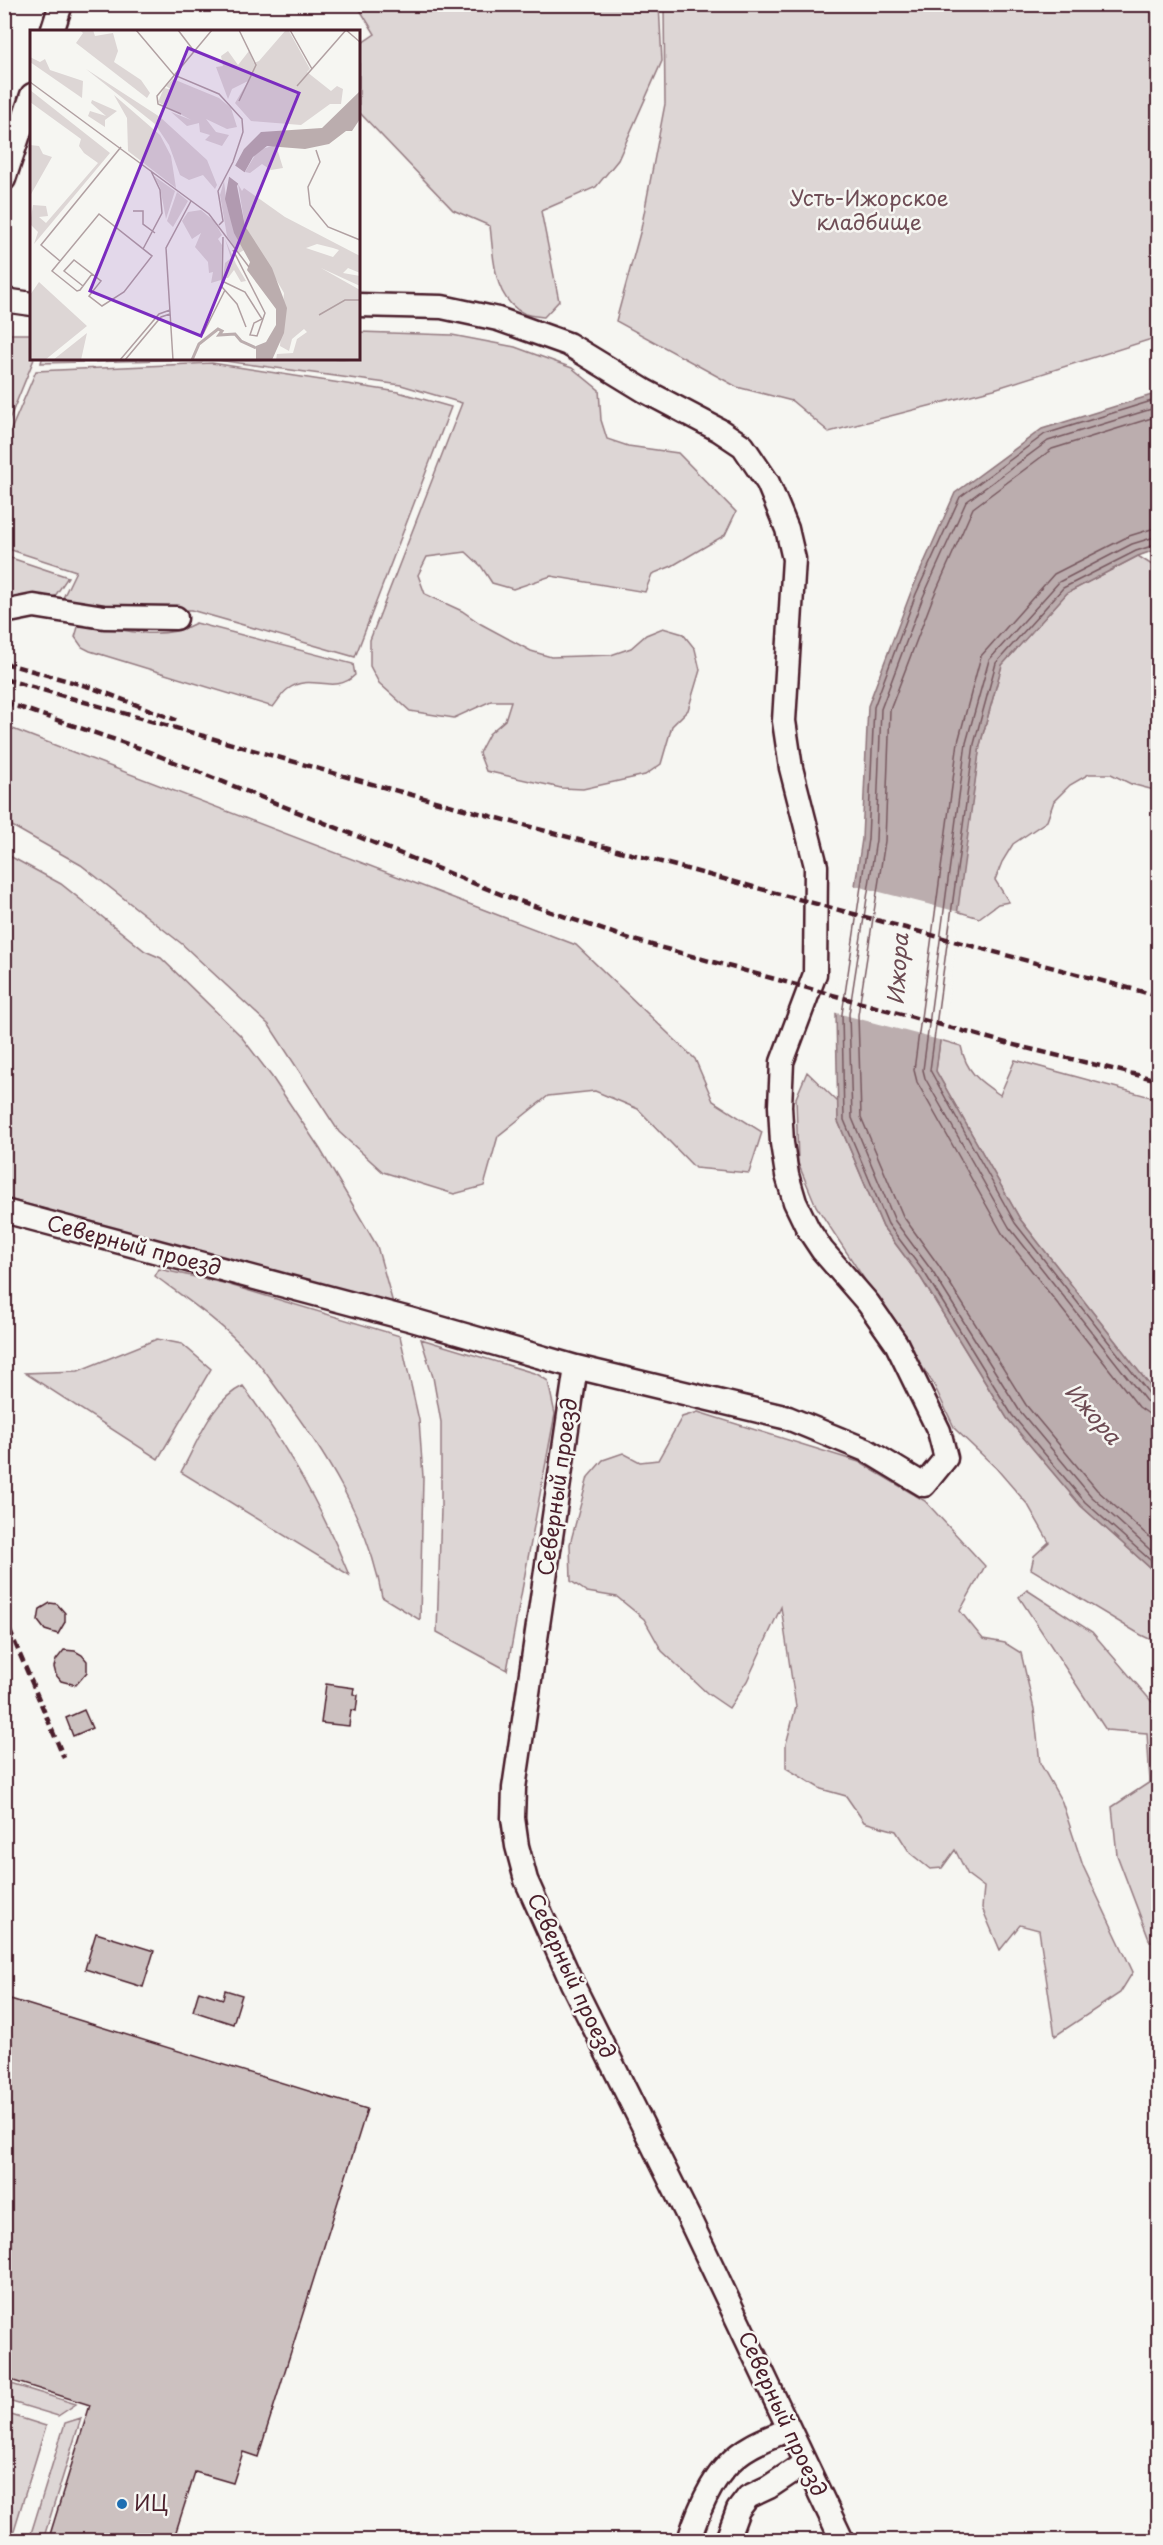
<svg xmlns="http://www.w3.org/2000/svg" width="1163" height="2545" font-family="'Playpen Sans',sans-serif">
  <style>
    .green { fill: #ddd6d5; stroke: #947a80; stroke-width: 1.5 }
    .water { fill: #bbadae; stroke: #8e747a; stroke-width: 1.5 }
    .pier { fill: #f6f6f2 }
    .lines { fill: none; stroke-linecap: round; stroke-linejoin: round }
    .shore { stroke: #77585f; stroke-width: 1.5 }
    .building { fill: #ccc1c0; stroke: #4a1f2b; stroke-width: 1.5 }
    .minor-casing { stroke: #4a1f2b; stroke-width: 27 }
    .minor { stroke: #f6f6f2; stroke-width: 22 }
    .rail { stroke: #4a1f2b; stroke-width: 4.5; stroke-dasharray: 9 4.5; stroke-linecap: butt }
    .poi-dot { fill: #1f6fb2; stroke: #f6f6f2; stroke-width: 2 }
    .labels { text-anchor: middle; stroke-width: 5; stroke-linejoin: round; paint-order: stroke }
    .park-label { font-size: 21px; fill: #6f4d56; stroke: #f6f6f2 }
    .street-label { font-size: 21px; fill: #4a1f2b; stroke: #f6f6f2 }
    .poi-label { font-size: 21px; fill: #4a1f2b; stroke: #f6f6f2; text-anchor: start }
    .water-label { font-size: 22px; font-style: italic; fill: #6c4a52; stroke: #f6f6f2 }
    .inset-river { fill: none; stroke: #bbadae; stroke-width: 3 }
    .inset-road { fill: none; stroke: #b1a0a2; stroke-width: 1.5 }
    .view { fill: #7b2cbf; fill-opacity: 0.15; stroke: #7b2cbf; stroke-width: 3 }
    .inset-edge { fill: none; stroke: #4a1f2b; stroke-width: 3 }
  </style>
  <rect width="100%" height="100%" fill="#f6f6f2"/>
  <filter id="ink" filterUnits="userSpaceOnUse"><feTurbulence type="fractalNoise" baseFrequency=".0167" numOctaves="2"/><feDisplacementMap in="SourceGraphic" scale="12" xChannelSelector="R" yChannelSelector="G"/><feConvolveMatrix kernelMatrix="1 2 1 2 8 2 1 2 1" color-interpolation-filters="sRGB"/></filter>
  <g filter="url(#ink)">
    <path class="green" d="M 357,5 L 659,5 L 662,61 L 618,160 L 596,187 L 541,211 L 559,301 L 544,317 C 538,316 531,316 525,314 C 492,299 494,257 490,226 L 453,210 L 359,112 L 359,45 L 375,34 Z
      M 664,5 L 1158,5 L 1158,337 L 994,389 L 829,432 L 792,401 L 737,387 L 616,321 L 641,229 L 665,104 Z
      M 359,332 L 452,335 L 515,347 L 572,368 L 599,390 L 601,420 L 607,439 L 628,446 L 678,453 L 736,512 L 725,535 L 672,566 L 652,574 L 645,592 L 551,576 L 513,589 L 492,583 L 481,566 L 466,552 L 427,557 L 418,575 L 425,594 L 462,611 L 481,624 L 531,651 L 551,657 L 611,655 L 631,648 L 646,635 L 663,628 L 683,634 L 695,649 L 700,670 L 688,710 L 672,726 L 661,764 L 645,775 L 583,789 L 561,788 L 486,771 L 479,753 L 489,734 L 505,720 L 511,701 L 491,701 L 454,718 L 410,711 L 379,683 L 370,666 L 370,640 L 462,403 L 401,385 L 210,359 L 358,358 Z
      M 4,334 L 31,334 L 32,358 L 34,359 L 5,430 Z
      M 42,359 L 42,358 L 206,359 L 41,363 Z
      M 212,363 L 398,392 L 451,407 L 355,657 L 191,610 L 110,609 L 62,600 L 76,571 L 5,548 L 5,444 L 36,371 Z
      M 5,556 L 68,577 L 53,599 L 5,601 Z
      M 1138,556 L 1152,565 L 1158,567 L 1158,791 L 1131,784 L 1111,774 L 1089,774 L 1070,785 L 1054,801 L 1047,821 L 1013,844 L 1002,862 L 995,880 L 1009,902 L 998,904 L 979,918 L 956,911 L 980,745 L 1002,665 L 1067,593 Z
      M 196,623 L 353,664 L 355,675 C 334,696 311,672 288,689 C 282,693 278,701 273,707 L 90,651 L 82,647 L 75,637 L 78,627 L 87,624 C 124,630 162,642 196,623 Z
      M 5,726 L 576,945 L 695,1059 L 713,1101 L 762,1132 L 749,1173 L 695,1168 L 638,1109 L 595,1091 L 548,1096 L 498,1136 L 484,1186 L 454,1194 L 383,1172 L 339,1132 L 269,1025 L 182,944 L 81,865 L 5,822 Z
      M 4,853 L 61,884 L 145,951 L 161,958 L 240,1035 L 272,1077 L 320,1149 L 377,1246 L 394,1307 L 5,1198 Z
      M 940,1040 L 961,1046 C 966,1072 979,1081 1000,1095 L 1015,1060 L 1158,1099 L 1158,1396 L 1020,1219 L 936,1071 Z
      M 807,1072 L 838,1102 L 838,1121 L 883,1227 L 921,1278 L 1007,1418 L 1081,1506 L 1158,1575 L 1158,1643 L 1141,1635 L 1031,1569 L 1034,1556 L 1049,1542 L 1028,1505 L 996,1468 L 955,1429 L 933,1383 L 816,1206 L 798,1163 L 796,1098 Z
      M 159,1269 L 223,1283 L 400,1336 L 419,1420 L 423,1477 L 420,1620 L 382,1597 C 369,1521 324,1450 278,1390 C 269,1378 261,1365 250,1354 C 222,1323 188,1300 155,1276 Z
      M 157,1339 L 182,1344 L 211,1369 L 158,1459 L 25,1373 L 78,1371 Z
      M 421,1339 L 537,1374 L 548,1381 L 555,1414 L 507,1670 L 437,1632 L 441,1509 L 441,1422 L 433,1377 Z
      M 243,1386 C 286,1445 322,1507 349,1575 L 181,1472 C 198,1442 211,1401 243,1386 Z
      M 698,1412 L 859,1462 L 925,1501 L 985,1566 L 960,1611 L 983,1639 L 1005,1643 L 1021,1653 L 1034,1709 L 1040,1763 L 1062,1802 L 1083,1866 L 1133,1972 L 1120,1993 L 1055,2036 L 1039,1930 L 1020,1925 L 1000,1950 L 982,1908 L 984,1887 L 968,1875 L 955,1850 L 942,1868 L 930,1869 L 910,1853 L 896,1831 L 864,1822 L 846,1796 L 821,1789 L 786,1768 L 786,1744 L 796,1707 L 781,1607 L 747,1681 L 729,1708 L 707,1693 L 662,1651 L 644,1619 L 617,1597 L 587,1592 L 571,1581 L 570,1544 L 588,1477 L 603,1460 L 623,1453 L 640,1462 L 658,1460 L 682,1417 Z
      M 1027,1590 L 1092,1632 L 1158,1709 L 1158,1940 L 1150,1942 L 1117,1855 L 1112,1807 L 1150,1782 L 1147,1733 L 1106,1730 L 1019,1597 Z
      M 4,2382 L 5,2382 L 76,2404 L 58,2416 L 5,2400 Z
      M 5,2413 L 46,2426 L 11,2540 L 5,2540 Z
      M 81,2418 L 43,2540 L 29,2540 L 65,2423 Z"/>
    <path class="water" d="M 1158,393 L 1158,549 L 1138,556 L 1067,593 L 1002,665 L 980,745 L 936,1071 L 1020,1219 L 1158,1396 L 1158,1575 L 1081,1506 L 1007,1418 L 921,1278 L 883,1227 L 838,1121 L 836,1013 L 862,839 L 868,706 L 911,592 L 955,493 L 1042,429 Z"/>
    <path class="pier" d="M 852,885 L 959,912 L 943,1041 L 833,1012 Z"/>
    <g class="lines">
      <path class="shore" d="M 1158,399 L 1045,434 L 960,497 L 916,594 L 874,707 L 868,839 L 842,1014 L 844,1120 L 888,1224 L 926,1275 L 1012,1415 L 1085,1502 L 1158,1567
        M 1158,407 L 1048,441 L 966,502 L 923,597 L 881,709 L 876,840 L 849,1014 L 852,1118 L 895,1221 L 932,1271 L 1019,1410 L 1091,1496 L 1158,1557
        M 1158,416 L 1052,449 L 973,508 L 932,600 L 890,710 L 885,841 L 858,1015 L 861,1117 L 903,1216 L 939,1266 L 1026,1405 L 1097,1490 L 1158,1545
        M 1158,527 L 1129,536 L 1054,574 L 981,656 L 958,742 L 914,1070 L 917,1082 L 1002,1233 L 1139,1407 L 1149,1414 L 1158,1416
        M 1158,536 L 1132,544 L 1059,582 L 989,660 L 966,743 L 923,1070 L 925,1078 L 1009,1227 L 1146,1401 L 1158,1406
        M 1158,544 L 1136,551 L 1063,588 L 996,663 L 974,744 L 930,1070 L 1015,1223 L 1151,1396 L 1158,1399"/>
    </g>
    <path class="building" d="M 50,1603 L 57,1604 L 65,1613 L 65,1622 L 58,1634 L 45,1630 L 38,1621 L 40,1609 Z
      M 64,1650 L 75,1651 L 82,1655 L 87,1661 L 87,1672 L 76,1685 L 61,1681 L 56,1675 L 54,1667 L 56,1660 Z
      M 326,1684 L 354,1688 L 353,1694 L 358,1695 L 356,1711 L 351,1710 L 349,1726 L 321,1723 Z
      M 84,1710 L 92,1728 L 73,1736 L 66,1718 Z
      M 96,1933 L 154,1951 L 143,1987 L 85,1969 Z
      M 225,1990 L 242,1995 L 233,2024 L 193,2011 L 199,1991 L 223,1999 Z
      M 4,1997 L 367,2109 L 258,2457 L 243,2452 L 233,2483 L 195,2472 L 173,2541 L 48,2541 L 90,2405 L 4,2378 Z"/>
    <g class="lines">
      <g class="minor-casing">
        <path id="minor" d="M 52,32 L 61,4
          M 4,179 L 32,95
          M 4,300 L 32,304
          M 4,612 L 34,606 L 104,617 L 176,618
          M 4,1211 L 409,1319 L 576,1367 L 788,1418 L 866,1450 L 924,1485 L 946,1458 L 939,1431 L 896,1343 L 868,1303 L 822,1250 L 808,1229 L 795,1202 L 787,1175 L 782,1143 L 780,1106 L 782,1062 L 815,974 L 816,866 L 791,768 L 784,721 L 794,559 L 787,529 L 768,483 L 743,446 L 719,430 L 645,391 L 568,344 L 498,319 L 442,307 L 358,305
          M 576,1367 L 514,1788 L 513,1818 L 517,1846 L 526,1880 L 572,1983 L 688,2216 L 842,2540
          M 689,2540 C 700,2505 716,2466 750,2447 C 762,2440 776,2435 789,2429
          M 727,2540 L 738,2510 L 748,2497 L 769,2487 L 805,2463"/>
      </g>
      <use href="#minor" class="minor"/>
      <path class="rail" d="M 4,663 L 90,687 L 176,720
        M 4,679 L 379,786 L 1158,996
        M 4,702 L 142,749 L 505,896 L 630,939 L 1010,1044 L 1158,1080
        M 4,1617 L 64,1758"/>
    </g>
  </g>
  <circle class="poi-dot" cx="122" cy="2504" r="6"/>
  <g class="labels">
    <g class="park-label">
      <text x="869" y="206">Усть-Ижорское<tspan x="869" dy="24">кладбище</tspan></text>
    </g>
    <g class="street-label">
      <text transform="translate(134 1246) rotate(15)" y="7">Северный проезд</text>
      <text transform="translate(558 1487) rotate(-82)" y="7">Северный проезд</text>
      <text transform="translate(571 1976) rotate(65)" y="7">Северный проезд</text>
      <text transform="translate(782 2414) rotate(65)" y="7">Северный проезд</text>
    </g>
    <g class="poi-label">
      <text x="134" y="2511">ИЦ</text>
    </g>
    <g class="water-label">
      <text transform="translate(898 969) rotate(-86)" y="8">Ижора</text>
      <text transform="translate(1093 1414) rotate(49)" y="8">Ижора</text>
    </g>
  </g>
  <g transform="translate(30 30)">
    <rect width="330" height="330" fill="#f6f6f2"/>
    <path d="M 50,0 L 63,0 L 65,6 L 83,3 L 88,21 L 84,32 L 111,50 L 120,63 L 117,68 L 46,13 L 53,3 ZM 255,1 L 259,1 L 280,39 L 277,42 L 301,61 L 307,56 L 313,59 L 311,74 L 300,74 L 271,95 L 221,91 L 205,73 L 218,51 L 202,59 L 198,69 L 186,37 L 193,36 L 191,26 L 198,21 L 208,35 L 219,21 L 224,33 L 229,31 ZM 0,27 L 10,32 L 15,29 L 20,40 L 53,51 L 52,68 L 0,32 ZM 56,39 L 130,87 L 177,130 L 187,155 L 185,159 L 173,145 L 159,150 L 150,145 L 139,115 L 125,94 ZM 143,49 L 189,68 L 201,78 L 207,97 L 197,99 L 176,89 L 186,102 L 199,105 L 192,116 L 175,110 L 180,105 L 170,102 L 169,93 L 157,96 L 141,82 L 161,90 L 128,72 L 134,58 L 142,60 L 136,56 ZM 0,60 L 80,123 L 4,214 L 8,202 L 0,194 L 3,175 L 16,176 L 18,186 L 9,187 L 16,193 L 68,133 L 54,123 L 49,116 L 51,109 L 0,72 ZM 84,65 L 130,105 L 141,126 L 146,158 L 98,121 L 97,88 ZM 62,70 L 87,81 L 75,90 L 75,97 L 58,86 L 60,81 L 76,86 L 61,73 ZM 0,115 L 9,116 L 13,124 L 22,127 L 0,166 ZM 246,115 L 253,138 L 241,140 L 232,134 L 220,143 L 215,142 L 228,120 ZM 124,146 L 145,161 L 136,189 L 130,157 ZM 194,151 L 197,176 L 214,220 L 209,223 L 197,206 L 190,165 ZM 208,154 L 212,161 L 214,158 L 255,187 L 330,226 L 330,243 L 318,238 L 313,243 L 330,246 L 330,256 L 291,238 L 330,260 L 330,330 L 246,330 L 247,324 L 263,323 L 267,309 L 277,302 L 274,299 L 262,309 L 259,321 L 250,316 L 254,263 L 215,196 ZM 287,214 L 303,218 L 309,220 L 303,227 L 276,218 ZM 147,162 L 158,171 L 143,197 L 137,191 ZM 171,180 L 184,191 L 192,205 L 188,209 L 192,215 L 191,250 L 181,253 L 183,242 L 179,243 L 178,232 L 165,217 L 171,203 L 162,209 L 152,191 L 158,182 ZM 195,209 L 206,234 L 216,251 L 211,252 L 204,240 L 198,248 L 193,248 L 195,233 L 201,228 ZM 9,252 L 57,296 L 15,330 L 0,330 L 0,265 ZM 57,303 L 51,330 L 23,330 Z" fill="#ddd6d5" fill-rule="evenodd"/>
    <path d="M 330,61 L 330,89 L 322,101 L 316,101 L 299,114 L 275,119 L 237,116 L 223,127 L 207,156 L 215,196 L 242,238 L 257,278 L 254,303 L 242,330 L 226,330 L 226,316 L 236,312 L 246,295 L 246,279 L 217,240 L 220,232 L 204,203 L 195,169 L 199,147 L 214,119 L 231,102 L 292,98 Z" fill="#bbadae"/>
    <path d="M 203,134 L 217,144 L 210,155 L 197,145 Z" fill="#f6f6f2"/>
    <path class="inset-river" d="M 162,330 L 169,314 L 188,299 L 192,301 L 189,305 L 205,304 L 211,311 L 226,318"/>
    <path class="inset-road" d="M 106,0 L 144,45 L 189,64 L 212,89 L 213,102 L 203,132 L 188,161 L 193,191 L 189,195M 148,0 L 164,21M 260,0 L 282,39M 316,0 L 330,12M 0,52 L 179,184 L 219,237M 267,56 L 316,0M 209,71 L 226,35 L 209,0M 151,84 L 128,74 L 127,66 L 182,0M 286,120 L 290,132 L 278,157 L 280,175 L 298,197 L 330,210M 103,181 L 113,181 L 113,194 L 125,203M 193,207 L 192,257 L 207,274 L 216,297M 113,219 L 132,183 L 130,160 L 121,141M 30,231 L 11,215 L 91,117M 192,251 L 215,262 L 232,289 L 224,293 L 220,305 L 227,306 L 235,283 L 203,220M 53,256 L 34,241 L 44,230 L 71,251 L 59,266 L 72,276 L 94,262 L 122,226 L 69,184 L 22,241 L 47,261 L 50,260 L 62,244M 289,285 L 315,270 L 330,270M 173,304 L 195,260M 90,330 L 129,284 L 140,280M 95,330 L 131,287 L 140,284M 143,330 L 136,218 L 161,171"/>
    <path class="view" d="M 158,18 L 269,63 L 171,306 L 60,261 Z"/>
    <rect width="330" height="330" class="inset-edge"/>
  </g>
  <rect width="1163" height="2545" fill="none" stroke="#f6f6f2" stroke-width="24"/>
  <rect x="12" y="12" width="1139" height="2521" fill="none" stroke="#4a1f2b" stroke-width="2" filter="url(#ink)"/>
</svg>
